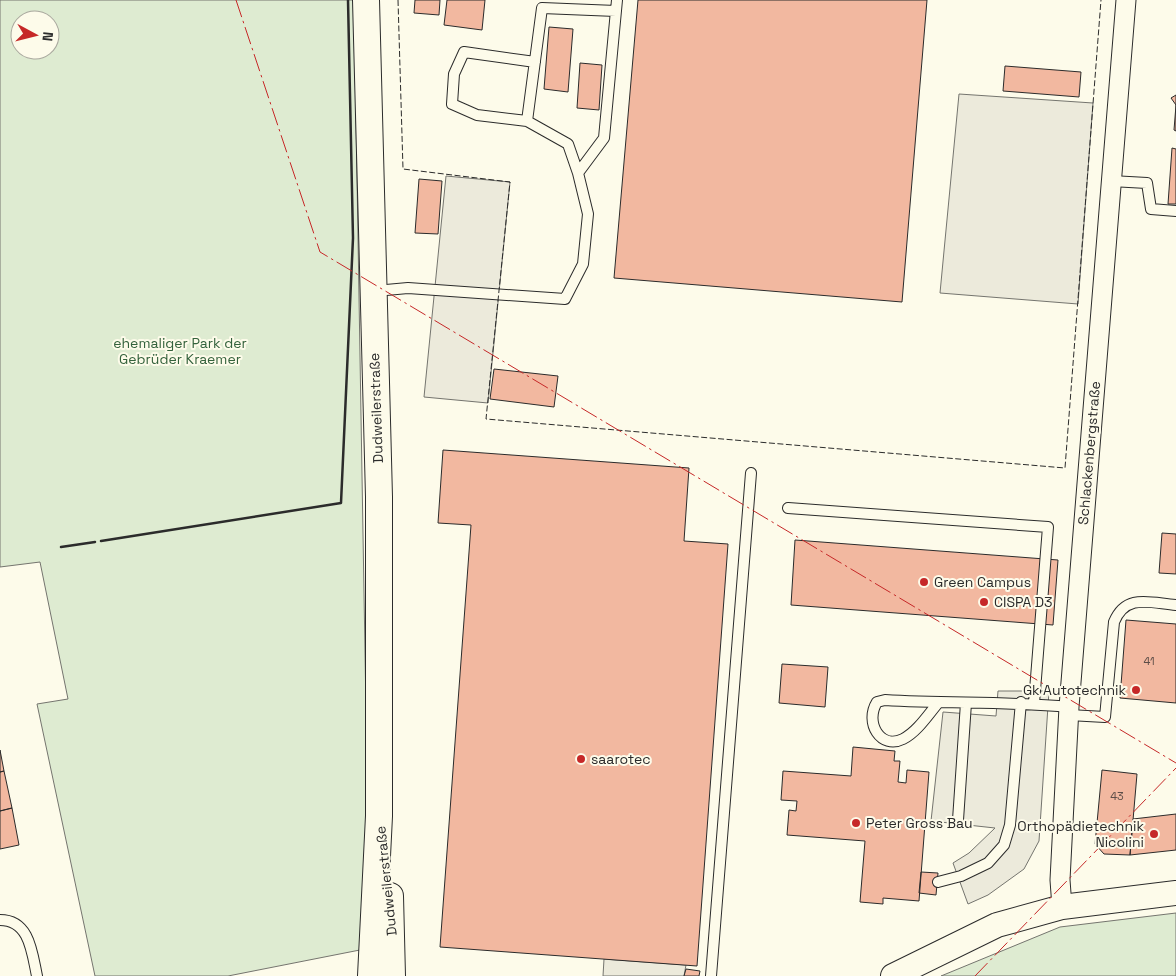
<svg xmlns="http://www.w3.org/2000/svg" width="1176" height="976" font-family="'Space Grotesk',sans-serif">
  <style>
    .green { fill: #deebd1; stroke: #74746e; fill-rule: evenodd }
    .parking { fill: #eceadb; stroke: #74746e }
    .building { fill: #f2b8a0; stroke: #2b2b2b }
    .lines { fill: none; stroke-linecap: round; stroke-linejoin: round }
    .service-casing { stroke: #2b2b2b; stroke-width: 12 }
    .minor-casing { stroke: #2b2b2b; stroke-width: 21 }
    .tertiary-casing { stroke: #2b2b2b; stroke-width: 26 }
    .secondary-casing { stroke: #2b2b2b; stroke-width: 28 }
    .service { stroke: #fdfbea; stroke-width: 10 }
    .minor { stroke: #fdfbea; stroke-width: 19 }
    .tertiary { stroke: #fdfbea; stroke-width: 24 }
    .secondary { stroke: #fdfbea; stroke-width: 26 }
    .fence { stroke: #2b2b2b; stroke-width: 1; stroke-dasharray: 6 2.5; stroke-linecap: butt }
    .wall { stroke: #2b2b2b; stroke-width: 2.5 }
    .power { stroke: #c62828; stroke-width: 1; stroke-dasharray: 18 4 2.5 4; stroke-linecap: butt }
    .poi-dot { fill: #c62828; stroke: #fdfbea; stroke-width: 2 }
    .labels { text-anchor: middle; stroke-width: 4; stroke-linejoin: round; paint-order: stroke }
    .number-label { font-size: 11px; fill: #5d4e48 }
    .park-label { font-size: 14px; fill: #34623c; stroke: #fdfbea }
    .street-label { font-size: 14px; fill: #2b2b2b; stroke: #fdfbea }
    .poi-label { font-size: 14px; fill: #2b2b2b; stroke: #fdfbea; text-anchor: start }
  </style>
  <rect width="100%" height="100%" fill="#fdfbea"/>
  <path class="green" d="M 0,0 L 354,0 L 370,948 L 228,976 L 95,976 L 37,704 L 68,699 L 40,562 L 0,567 ZM 20,20 L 50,20 L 50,50 L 20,50 Z
    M 1176,913 L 1176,976 L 941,976 L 1060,927 Z"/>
  <path class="parking" d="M 959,94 L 1093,103 L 1078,304 L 940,293 Z
    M 446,176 L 510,182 L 488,403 L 424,397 Z
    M 998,691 L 1049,691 L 1039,841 L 1024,869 L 988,895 L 968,904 L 953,863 L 969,853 L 995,828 L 931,821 L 943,712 L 996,716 Z
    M 604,959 L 686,965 L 684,976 L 603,976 Z"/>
  <path class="building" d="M 415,0 L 440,0 L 439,15 L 414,13 Z
    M 447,0 L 485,0 L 482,30 L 444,25 Z
    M 638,0 L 927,0 L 902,302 L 614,278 Z
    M 549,27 L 573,29 L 568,92 L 544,89 Z
    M 580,63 L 602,65 L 599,110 L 577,108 Z
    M 1005,66 L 1081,72 L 1079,97 L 1003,91 Z
    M 1176,95 L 1176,131 L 1174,130 L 1176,105 L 1171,98 Z
    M 1172,148 L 1176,149 L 1176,204 L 1168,204 Z
    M 419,179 L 442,181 L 438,234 L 415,233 Z
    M 494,369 L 558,376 L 554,407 L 490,399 Z
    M 443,450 L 689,468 L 684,541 L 728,544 L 697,966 L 440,947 L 471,525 L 438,523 Z
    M 1162,533 L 1176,534 L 1176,574 L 1159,573 Z
    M 795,540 L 1058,560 L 1053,625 L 791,605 Z
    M 1126,620 L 1176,624 L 1176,703 L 1120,698 Z
    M 782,664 L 828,667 L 825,707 L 779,703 Z
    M 853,747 L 895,751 L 894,761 L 900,761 L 898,782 L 906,783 L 907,770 L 929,772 L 919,901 L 883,898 L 883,904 L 860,902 L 865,841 L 787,835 L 789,810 L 796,811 L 797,801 L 781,800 L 783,771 L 851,776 Z
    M 0,750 L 4,771 L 0,772 Z
    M 1102,770 L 1137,774 L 1130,855 L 1104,854 L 1095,844 Z
    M 4,771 L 12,808 L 0,811 L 0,772 Z
    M 12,808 L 19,845 L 0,849 L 0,811 Z
    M 1176,814 L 1176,850 L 1130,855 L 1133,819 Z
    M 921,872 L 938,873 L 936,895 L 919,893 Z
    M 686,969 L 700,971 L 699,976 L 684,976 Z"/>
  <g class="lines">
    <g class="service-casing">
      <path id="service" d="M 535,62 L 464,52 L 454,74 L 452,104 L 477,115 L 527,121 L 568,144 L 578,173
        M 527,121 L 542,8 L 616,11
        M 1111,181 L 1147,183 L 1151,209 L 1176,211
        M 375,291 L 408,288 L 565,299 L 583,264 L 588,214 L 578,173 L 604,138 L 617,0
        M 788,508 L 1048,527 L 1034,703
        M 938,703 C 928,715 917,732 903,739 C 881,750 864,723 877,702 L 885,700 C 947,704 1008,701 1069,707
        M 1069,715 L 1105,717 L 1114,622 C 1126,593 1150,603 1176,605
        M 958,820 L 966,703
        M 938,882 L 961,876 L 988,863 L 1004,845 L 1010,825 L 1021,702
        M 0,920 C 30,920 32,953 37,976
        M 711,976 L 751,473"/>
    </g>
    <g class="minor-casing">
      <path id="minor" d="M 1062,907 L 1060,880 L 1069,707 L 1126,0"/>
    </g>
    <g class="tertiary-casing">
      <path id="tertiary" d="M 893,976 L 997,925 L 1062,907 L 1176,893"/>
    </g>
    <g class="secondary-casing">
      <path id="secondary" d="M 366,0 L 379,497 L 379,816 L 371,976
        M 390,896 L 392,976"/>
    </g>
    <use href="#service" class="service"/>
    <use href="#minor" class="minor"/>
    <use href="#tertiary" class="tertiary"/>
    <use href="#secondary" class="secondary"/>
    <path class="fence" d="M 398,0 L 403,169 L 510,182 L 486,419 L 1065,468 L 1101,0"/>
    <path class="wall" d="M 101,541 L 341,503 L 353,238 L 348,0
      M 61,547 L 95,542"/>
    <path class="power" d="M 236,0 L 320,252 L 1176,763
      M 975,976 L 1176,768"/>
  </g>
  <g class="poi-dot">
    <circle cx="924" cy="582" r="5"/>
    <circle cx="984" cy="602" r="5"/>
    <circle cx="1136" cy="690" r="5"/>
    <circle cx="581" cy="759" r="5"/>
    <circle cx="856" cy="823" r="5"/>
    <circle cx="1154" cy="834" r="5"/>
  </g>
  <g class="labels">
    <g class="number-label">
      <text x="1149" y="665">41</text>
      <text x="1117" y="800">43</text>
    </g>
    <g class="park-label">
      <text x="180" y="348">ehemaliger Park der<tspan x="180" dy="16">Gebrüder Kraemer</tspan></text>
    </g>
    <g class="street-label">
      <text transform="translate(376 408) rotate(-92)" y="5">Dudweilerstraße</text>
      <text transform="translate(1089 453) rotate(-85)" y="5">Schlackenbergstraße</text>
      <text transform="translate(386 881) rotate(-96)" y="5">Dudweilerstraße</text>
    </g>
    <g class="poi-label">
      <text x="934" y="587">Green Campus</text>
      <text x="994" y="607">CISPA D3</text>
      <text x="1126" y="695" text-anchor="end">Gk Autotechnik</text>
      <text x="591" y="764">saarotec</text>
      <text x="866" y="828">Peter Gross Bau</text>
      <text x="1144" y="831" text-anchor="end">Orthopädietechnik<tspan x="1144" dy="16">Nicolini</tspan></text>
    </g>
  </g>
  <g transform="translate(35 35) rotate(97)"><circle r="24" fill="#fdfbea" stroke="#a9a89e"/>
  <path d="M0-4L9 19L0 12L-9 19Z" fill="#c62828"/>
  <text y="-8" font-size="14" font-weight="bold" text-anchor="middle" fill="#2b2b2b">N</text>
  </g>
</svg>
